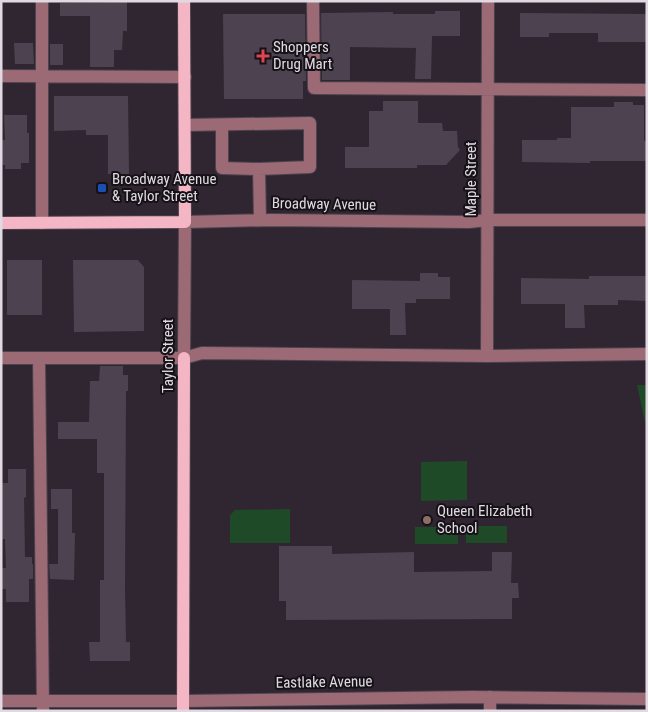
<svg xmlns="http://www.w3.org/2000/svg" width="648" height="712" font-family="'Roboto Condensed',sans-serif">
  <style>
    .green { fill: #1e4a28 }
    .building { fill: #4d4350 }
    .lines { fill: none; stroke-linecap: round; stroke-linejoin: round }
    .minor-casing { stroke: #4c434e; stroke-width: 14 }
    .major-casing { stroke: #4c434e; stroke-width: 14 }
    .minor { stroke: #9b6a75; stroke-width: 12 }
    .major { stroke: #f4b6c4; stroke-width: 12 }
    .health-dot { fill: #e0444e; stroke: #151116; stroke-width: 2 }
    .transit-dot { fill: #1a4fb4; stroke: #151116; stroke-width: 2 }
    .education-dot { fill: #8d6e63; stroke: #151116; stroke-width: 2 }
    .labels { text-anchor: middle; stroke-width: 4; stroke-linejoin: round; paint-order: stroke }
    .poi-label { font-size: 15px; fill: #e0d9e2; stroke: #151116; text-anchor: start }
    .street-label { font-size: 15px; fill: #e0d9e2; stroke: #151116 }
  </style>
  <rect width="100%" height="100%" fill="#302632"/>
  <path class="green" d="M 637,385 L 647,385 L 647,425 L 645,422 Z
    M 467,461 L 467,500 L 421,501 L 421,462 Z
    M 290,509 L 290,543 L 230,543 L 230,515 L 235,510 Z
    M 466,526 L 507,526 L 507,543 L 466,543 Z
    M 415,527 L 458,527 L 458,544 L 415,544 Z"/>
  <path class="building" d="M 127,2 L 127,31 L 123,31 L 122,50 L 114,50 L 114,67 L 90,67 L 90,16 L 60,16 L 60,3 Z
    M 435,11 L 460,11 L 460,36 L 432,36 L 431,79 L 415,79 L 416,48 L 350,47 L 350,80 L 322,80 L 321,13 L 393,12 L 393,14 L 435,14 Z
    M 520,13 L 647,14 L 647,42 L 598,42 L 598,33 L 549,33 L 549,37 L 520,37 Z
    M 223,14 L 305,14 L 306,81 L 303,81 L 303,99 L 224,99 Z
    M 14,43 L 33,43 L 34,64 L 15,64 Z
    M 50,44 L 63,44 L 63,65 L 50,65 Z
    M 54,96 L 128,96 L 129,174 L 108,174 L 108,135 L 86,135 L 86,130 L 54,131 Z
    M 383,101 L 418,101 L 418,123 L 442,123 L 443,131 L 457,131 L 458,147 L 460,150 L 446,165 L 417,165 L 417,168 L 345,168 L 345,147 L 369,147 L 369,111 L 383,111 Z
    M 614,102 L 633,102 L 633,105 L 644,105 L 644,141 L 647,141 L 647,161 L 590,161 L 590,163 L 522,162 L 522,140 L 557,140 L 557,138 L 571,138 L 571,107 L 614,107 Z
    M 4,115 L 27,115 L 27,133 L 29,133 L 29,163 L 21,163 L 21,169 L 5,169 L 5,165 L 1,165 L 1,140 L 5,140 Z
    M 7,260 L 42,260 L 42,315 L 7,315 Z
    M 73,260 L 138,260 L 144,267 L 144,331 L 74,332 Z
    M 420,273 L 438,273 L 438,277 L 450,277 L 450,299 L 416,299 L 416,303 L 405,303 L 406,335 L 390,335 L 390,309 L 352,309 L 352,280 L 420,281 Z
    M 589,276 L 647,276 L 647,301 L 618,300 L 618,305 L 584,305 L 585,328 L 565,328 L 565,304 L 521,304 L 521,278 L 589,279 Z
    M 100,366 L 123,366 L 123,375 L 128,375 L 128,391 L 126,391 L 125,588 L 126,642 L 130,642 L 130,661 L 90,661 L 89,642 L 100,642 L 100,580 L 104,580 L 104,473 L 97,473 L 97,439 L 58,439 L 58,422 L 89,422 L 90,381 L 99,381 Z
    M 8,469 L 26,469 L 26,497 L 24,498 L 25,557 L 32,557 L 32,564 L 33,564 L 33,579 L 29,579 L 29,602 L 6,602 L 6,589 L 1,589 L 1,568 L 6,568 L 5,539 L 2,539 L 1,483 L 8,483 Z
    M 51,489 L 72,489 L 72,533 L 75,533 L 74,580 L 50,579 L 49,564 L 58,564 L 58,509 L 51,509 Z
    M 279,546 L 332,546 L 332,554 L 414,552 L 414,572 L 492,571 L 492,552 L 512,552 L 511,583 L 518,583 L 519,598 L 512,598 L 512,619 L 286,620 L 286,601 L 279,601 Z"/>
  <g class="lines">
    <g class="minor-casing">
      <path id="minor" d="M 42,1 L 42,223
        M 313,1 L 314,88 L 647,90
        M 1,76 L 185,77
        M 185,125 L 310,123 L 310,167 L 259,169 L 260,220
        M 222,125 L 222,168 L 259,169
        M 487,356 L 488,1
        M 1,358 L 184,358 L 202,353 L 487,356 L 647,354
        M 39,358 L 43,711
        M 184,358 L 185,222 L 271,220 L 469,222 L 487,220 L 647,220
        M 1,701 L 183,701 L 473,697 L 647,699
        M 490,711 L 490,697"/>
    </g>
    <g class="major-casing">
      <path id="major" d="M 1,223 L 185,222 L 184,1
        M 183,711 L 184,358"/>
    </g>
    <use href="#minor" class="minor"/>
    <use href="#major" class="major"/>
  </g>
  <path class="health-dot" d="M260.5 48.5h5v5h5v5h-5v5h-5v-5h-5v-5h5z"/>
  <rect class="transit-dot" x="97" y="183" width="10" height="10" rx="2.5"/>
  <circle class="education-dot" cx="427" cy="520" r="5"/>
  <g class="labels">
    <g class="poi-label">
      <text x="273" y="52">Shoppers<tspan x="273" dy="17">Drug Mart</tspan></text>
      <text x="112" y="184">Broadway Avenue<tspan x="112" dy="17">&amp; Taylor Street</tspan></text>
      <text x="437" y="516">Queen Elizabeth<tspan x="437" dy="17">School</tspan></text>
    </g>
    <g class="street-label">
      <text transform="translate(471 179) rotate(-90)" y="5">Maple Street</text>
      <text transform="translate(324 204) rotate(1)" y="5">Broadway Avenue</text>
      <text transform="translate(168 356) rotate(-90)" y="5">Taylor Street</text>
      <text transform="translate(324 682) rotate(-1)" y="5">Eastlake Avenue</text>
    </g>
  </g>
  <rect width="648" height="712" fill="none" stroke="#e0d9e2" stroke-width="5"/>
</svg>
